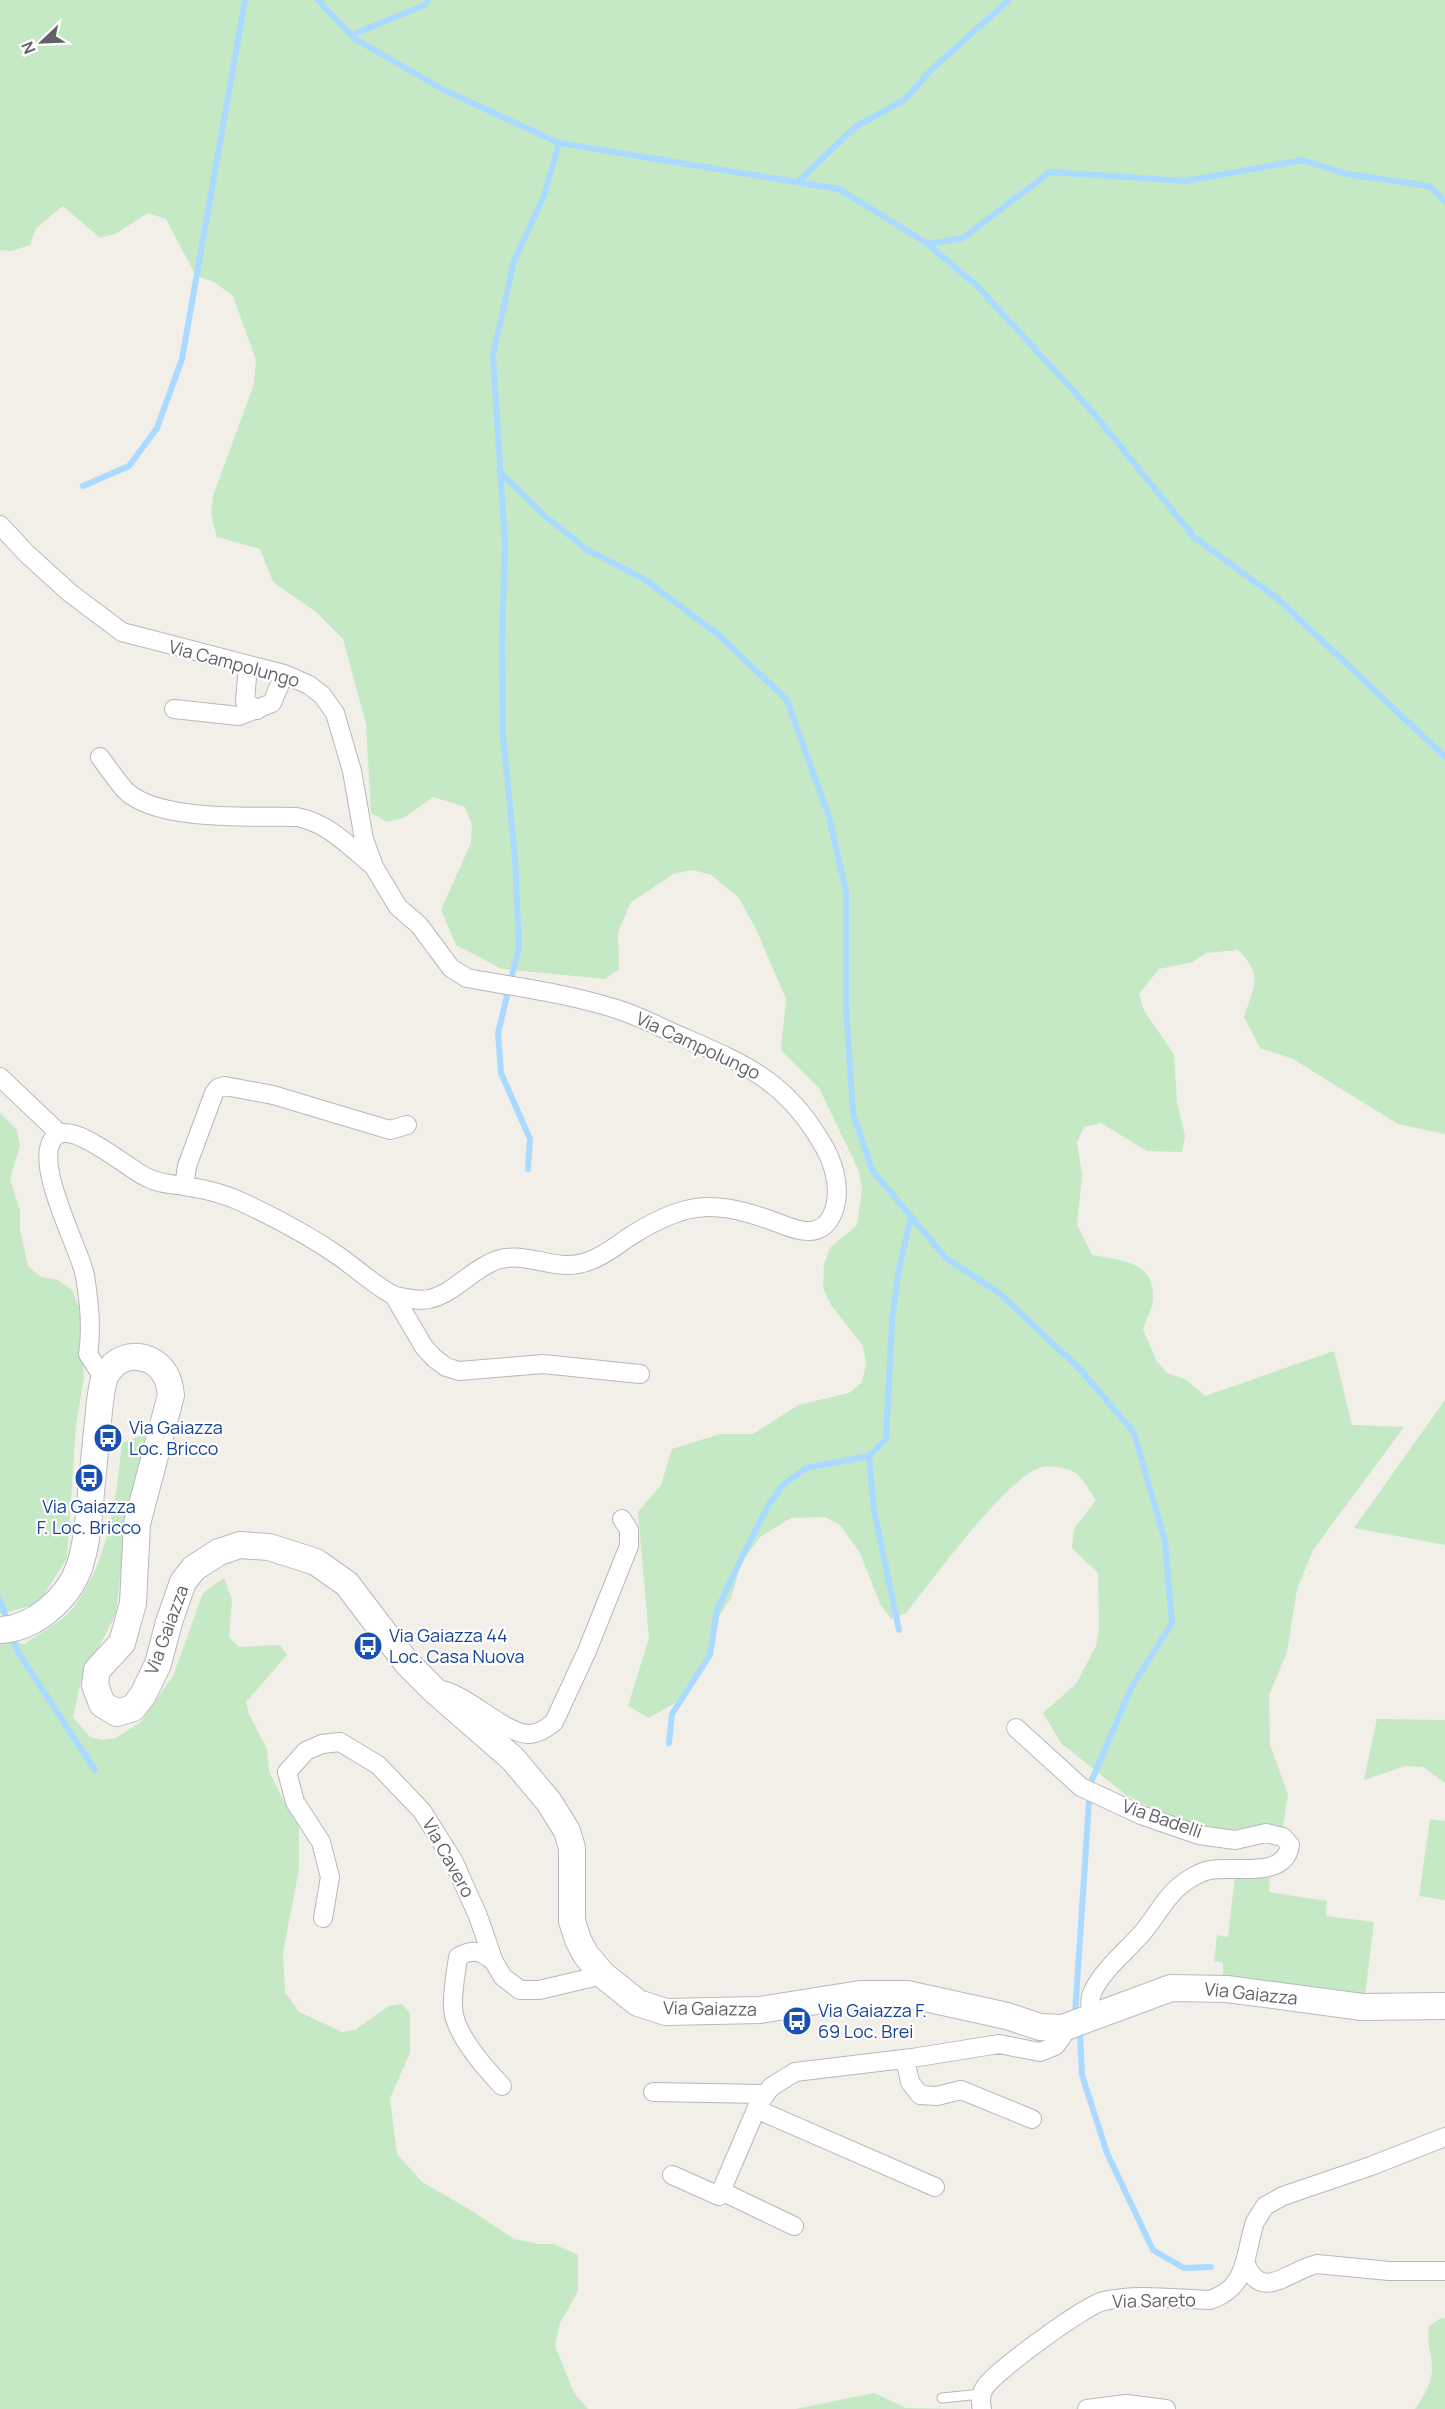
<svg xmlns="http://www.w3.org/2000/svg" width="1445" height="2409" font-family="Manrope,sans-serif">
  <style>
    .green { fill: #c5e8c5 }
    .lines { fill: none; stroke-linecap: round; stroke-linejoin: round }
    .stream { stroke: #aadaff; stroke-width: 6 }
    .lane-casing { stroke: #b5b8bc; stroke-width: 11 }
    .street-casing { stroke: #b5b8bc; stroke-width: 20 }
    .secondary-casing { stroke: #b6babf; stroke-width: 28 }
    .lane { stroke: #fff; stroke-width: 9 }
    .street { stroke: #fff; stroke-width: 18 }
    .secondary { stroke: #fff; stroke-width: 26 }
    .labels { text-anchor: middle; stroke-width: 4.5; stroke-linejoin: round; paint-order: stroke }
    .street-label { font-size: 18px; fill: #5f6368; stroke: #fff }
    .transit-label { font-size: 18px; fill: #164399; stroke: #fff; text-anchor: start }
  </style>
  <rect width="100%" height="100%" fill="#f1efe8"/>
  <path class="green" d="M 0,0 L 1445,0 L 1445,1134 L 1398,1124 L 1293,1059 L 1260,1048 L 1244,1017 C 1254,986 1264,976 1238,950 L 1206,953 L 1193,962 L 1159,969 L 1139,994 L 1144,1011 L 1174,1054 L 1177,1102 L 1185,1136 L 1182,1152 L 1147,1151 L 1101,1123 L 1084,1127 L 1077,1142 L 1082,1175 L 1077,1225 L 1092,1255 C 1119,1260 1155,1261 1153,1298 C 1153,1308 1146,1320 1143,1329 L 1156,1360 L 1167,1373 L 1185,1379 L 1205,1396 L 1334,1351 L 1352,1425 L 1404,1427 L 1313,1550 L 1297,1589 L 1287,1652 L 1269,1695 L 1270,1745 L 1288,1794 L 1283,1827 L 1262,1825 L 1222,1831 L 1183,1824 L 1126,1795 L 1061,1743 L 1043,1713 L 1076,1684 L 1096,1646 L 1099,1629 L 1098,1573 L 1072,1548 L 1074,1529 L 1096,1500 C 1090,1492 1082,1476 1074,1472 C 1066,1468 1051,1465 1042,1467 C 1007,1476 931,1582 906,1613 L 891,1619 L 880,1604 L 860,1553 L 840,1525 L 825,1517 L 791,1518 L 760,1537 L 741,1563 L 731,1598 L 714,1624 L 708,1658 L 686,1686 L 679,1701 L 649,1718 L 628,1706 L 649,1638 L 638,1512 L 661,1485 L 672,1449 L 720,1434 L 753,1434 L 798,1405 L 849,1393 L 862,1382 L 866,1364 L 863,1346 L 831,1305 L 823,1288 L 824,1264 L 830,1248 L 857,1225 L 862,1189 L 859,1171 L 819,1088 L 781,1050 L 786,999 L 756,929 L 738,897 L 711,875 L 693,870 L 675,873 L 631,902 L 618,932 L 619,969 L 605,979 L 502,969 L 456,945 L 441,910 L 471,843 L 472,825 L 465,807 L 433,797 L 405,817 L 387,822 L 371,813 L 366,724 L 343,639 L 316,612 L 273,582 L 260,549 L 217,537 L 211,515 L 213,496 L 254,384 L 256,360 L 233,296 L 214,282 L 196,276 L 166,219 L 148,213 L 117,233 L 100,238 L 63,206 L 36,228 L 30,245 L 11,251 L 0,250 Z
    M 0,1113 L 17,1130 L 20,1146 L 10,1179 L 20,1211 L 20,1229 L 28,1266 L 41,1277 L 58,1280 L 72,1290 L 79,1307 L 84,1377 L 76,1426 L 67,1558 L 38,1604 L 0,1614 Z
    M 1445,1400 L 1445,1545 L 1354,1528 Z
    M 145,1434 L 149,1446 L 124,1539 L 116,1614 L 81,1681 L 73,1717 L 90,1737 L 102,1740 L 116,1738 L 141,1722 L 173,1676 L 203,1593 L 224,1578 L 232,1600 L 229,1637 L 239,1647 L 280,1645 L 287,1655 L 246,1702 L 249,1714 L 267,1749 L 269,1771 L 286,1806 L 299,1818 L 299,1869 L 283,1953 L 285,1992 L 299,2012 L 342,2032 L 355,2030 L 389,2006 L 402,2004 L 410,2014 L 410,2053 L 390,2098 L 397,2154 L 422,2182 L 469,2209 L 514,2239 L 540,2244 L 554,2244 L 578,2255 L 578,2291 L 560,2323 L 555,2346 L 574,2393 L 588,2409 L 0,2409 L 0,1640 L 25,1644 C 38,1634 63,1621 73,1608 C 109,1561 116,1500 122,1443 Z
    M 1377,1719 L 1445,1720 L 1445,1783 L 1423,1767 L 1405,1766 L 1364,1780 Z
    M 1430,1819 L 1445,1821 L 1445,1900 L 1419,1896 Z
    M 1270,1875 L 1269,1892 L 1327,1901 L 1326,1916 L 1374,1922 L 1365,1995 L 1223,1980 L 1223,1963 L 1214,1961 L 1217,1935 L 1228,1937 L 1235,1876 Z
    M 1441,2318 L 1445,2318 L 1445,2409 L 1415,2409 C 1423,2398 1432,2383 1432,2369 C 1432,2352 1426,2345 1429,2326 Z
    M 874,2393 L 906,2408 L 961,2409 L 796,2409 Z"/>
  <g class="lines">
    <path class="stream" d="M 318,0 L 355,39 L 444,90 L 559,143 L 839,189 L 928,244 L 977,286 L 1091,410 L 1194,537 L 1278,599 L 1445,757
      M 351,35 L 425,5 L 428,0
      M 798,182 L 855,127 L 904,100 L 933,68 L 1009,0
      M 928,244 L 963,238 L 1050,172 L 1186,181 L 1302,160 L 1347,174 L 1429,186 L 1445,201
      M 499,471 L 544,515 L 586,549 L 644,579 L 720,636 L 787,700 L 829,817 L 846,891 L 846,1005 L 853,1113 L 872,1170 L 946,1258 L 999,1293 L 1081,1370 L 1134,1433 L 1165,1541 L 1172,1623 L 1131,1688 L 1091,1782
      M 83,486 L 129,466 L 157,428 L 182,359 L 245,0
      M 528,1169 L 530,1139 L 501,1073 L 498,1033 L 519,947 L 515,857 L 503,736 L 502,642 L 505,544 L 493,355 L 514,261 L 544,196 L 559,143
      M 869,1456 L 874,1510 L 899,1630
      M 0,1600 L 8,1623
      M 12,1636 L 18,1652 L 95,1770
      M 669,1743 L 672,1714 L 710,1655 L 717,1610 L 740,1561 L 769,1504 L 783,1485 L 806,1468 L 869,1456 L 886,1439 L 892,1321 L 898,1274 L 911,1216
      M 1075,2015 L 1089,1802
      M 1080,2034 L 1082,2075 L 1107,2153 L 1153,2250 L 1184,2268 L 1211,2267"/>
    <g class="lane-casing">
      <path id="lane" d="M 942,2398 L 981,2394"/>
    </g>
    <g class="street-casing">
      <path id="street" d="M 0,525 L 27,554 L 70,593 L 122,632 L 284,674 L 309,685 L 322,695 L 335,713 L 352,771 L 364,839 L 374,867 L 398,907 L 419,925 L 451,968 L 467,978 C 516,987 565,993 613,1008 C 638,1015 661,1028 685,1038 C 745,1064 785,1081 820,1140 C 832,1158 841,1184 835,1207 C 832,1217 827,1227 816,1230 C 802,1234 784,1225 770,1220 C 744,1211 714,1202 686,1210 C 667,1215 646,1226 629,1237 C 616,1246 604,1256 589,1261 C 556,1274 528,1250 497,1260 C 473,1268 452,1295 429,1299 C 422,1301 413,1299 406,1298 C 400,1297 396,1297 391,1294 C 373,1284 357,1269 340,1257 C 310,1236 278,1219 244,1203 C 225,1194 206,1189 184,1186 C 171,1184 159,1184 146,1177 C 129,1169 76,1123 57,1135 C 28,1156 80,1248 85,1276 C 89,1300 92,1330 88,1354 L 104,1379
        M 248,665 L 245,701 L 257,710
        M 174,709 L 239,716 L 272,703 L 284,674
        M 100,757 C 108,768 116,780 125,790 C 156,822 254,816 297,817 C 328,823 349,846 373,866
        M 0,1077 L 60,1134
        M 184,1186 L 187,1166 L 214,1093 L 218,1088 L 225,1086 L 273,1095 L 390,1130 L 407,1125
        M 394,1296 L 424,1347 L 434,1358 L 446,1367 L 459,1371 L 543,1364 L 640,1374
        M 442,1690 C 469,1696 505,1734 529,1734 C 539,1734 547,1728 554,1722 L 587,1651 L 629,1546 L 629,1530 L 622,1519
        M 1016,1728 L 1081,1787 L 1141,1815 L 1199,1835 L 1235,1840 L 1266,1833 L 1283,1837 L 1290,1845 C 1285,1880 1234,1865 1210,1870 C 1200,1872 1188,1879 1181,1885 C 1166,1896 1156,1917 1143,1932 C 1127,1951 1104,1968 1093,1991 C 1088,2001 1091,2008 1093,2018
        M 323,1918 L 330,1877 L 321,1842 L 295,1802 L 287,1772 L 306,1751 L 322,1744 L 340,1742 L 378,1765 L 422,1811 L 453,1860 L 478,1916 L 494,1962 L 503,1977 L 520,1990 L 539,1990 L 603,1975
        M 494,1962 C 481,1951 473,1948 458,1957 C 456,1973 452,1992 453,2008 C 454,2033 485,2068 502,2086
        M 905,2059 L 910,2082 L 920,2095 L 937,2096 L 961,2090 L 1032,2119
        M 653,2092 L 766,2094
        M 756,2109 L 935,2187
        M 672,2175 L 719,2196 L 758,2105 L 771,2087 L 795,2072 L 912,2058 L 999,2044 L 1040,2052 L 1055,2046 L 1062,2037 L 1063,2028
        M 721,2191 L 794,2226
        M 1245,2262 C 1261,2304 1289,2270 1317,2264 L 1389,2271 L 1445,2271
        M 982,2409 C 980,2401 980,2394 985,2387 C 996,2371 1085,2305 1104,2301 C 1138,2293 1175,2299 1210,2300 C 1249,2287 1244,2255 1255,2222 L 1265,2206 L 1283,2196 L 1371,2166 L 1445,2137
        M 1087,2409 L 1126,2404 L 1166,2409"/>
    </g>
    <g class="secondary-casing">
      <path id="secondary" d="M 0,1630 C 33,1629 67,1600 79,1568 C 87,1544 89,1518 91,1492 C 94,1461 97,1431 100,1401 C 102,1390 102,1377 110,1369 C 125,1350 155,1354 166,1376 C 169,1381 170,1388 171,1395 L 137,1524 L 133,1603 L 122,1643 L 97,1670 L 95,1685 L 102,1704 L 117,1713 L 133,1708 L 143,1695 L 158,1664 L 169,1622 L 183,1582 L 194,1568 L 219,1552 L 240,1545 L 269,1547 L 316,1562 L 347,1584 L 407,1663 L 434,1690 L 513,1759 L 549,1802 L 567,1831 L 572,1848 L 572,1921 L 578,1940 L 586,1955 L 603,1975 L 638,2003 L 666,2012 L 760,2010 L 860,1994 L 907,1994 L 1007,2016 L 1040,2027 L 1063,2028 L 1171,1988 L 1227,1989 L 1362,2007 L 1445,2006"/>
    </g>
    <use href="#lane" class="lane"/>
    <use href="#street" class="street"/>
    <use href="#secondary" class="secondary"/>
  </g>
  <defs>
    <g id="bus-disc" transform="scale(1.5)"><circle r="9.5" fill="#1a4fb4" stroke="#fff"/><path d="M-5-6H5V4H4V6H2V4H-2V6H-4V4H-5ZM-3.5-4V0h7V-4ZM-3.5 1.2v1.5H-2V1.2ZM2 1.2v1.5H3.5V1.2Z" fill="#fff"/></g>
  </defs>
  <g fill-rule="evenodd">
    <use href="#bus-disc" x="108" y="1438"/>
    <use href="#bus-disc" x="89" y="1478"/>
    <use href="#bus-disc" x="368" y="1646"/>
    <use href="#bus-disc" x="797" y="2021"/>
  </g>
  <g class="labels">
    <g class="street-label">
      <text transform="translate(234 664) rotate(15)" y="6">Via Campolungo</text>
      <text transform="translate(698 1046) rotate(25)" y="6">Via Campolungo</text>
      <text transform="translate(167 1630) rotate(-70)" y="6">Via Gaiazza</text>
      <text transform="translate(1162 1819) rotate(19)" y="6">Via Badelli</text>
      <text transform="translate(448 1858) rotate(61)" y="6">Via Cavero</text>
      <text transform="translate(1251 1994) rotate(6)" y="6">Via Gaiazza</text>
      <text transform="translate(710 2009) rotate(1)" y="6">Via Gaiazza</text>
      <text transform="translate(1154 2301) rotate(-1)" y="6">Via Sareto</text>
    </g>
    <g class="transit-label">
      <text x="129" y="1434">Via Gaiazza<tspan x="129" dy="21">Loc. Bricco</tspan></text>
      <text x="89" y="1513" text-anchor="middle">Via Gaiazza<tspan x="89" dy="21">F. Loc. Bricco</tspan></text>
      <text x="389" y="1642">Via Gaiazza 44<tspan x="389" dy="21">Loc. Casa Nuova</tspan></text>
      <text x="818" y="2017">Via Gaiazza F.<tspan x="818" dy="21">69 Loc. Brei</tspan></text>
    </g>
  </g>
  <g transform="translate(42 42) rotate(247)" stroke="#ffffff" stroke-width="4.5" paint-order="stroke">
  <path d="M0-4.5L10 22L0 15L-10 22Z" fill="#5f6368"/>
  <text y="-9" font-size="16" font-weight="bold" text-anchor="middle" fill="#5f6368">N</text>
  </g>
</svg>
